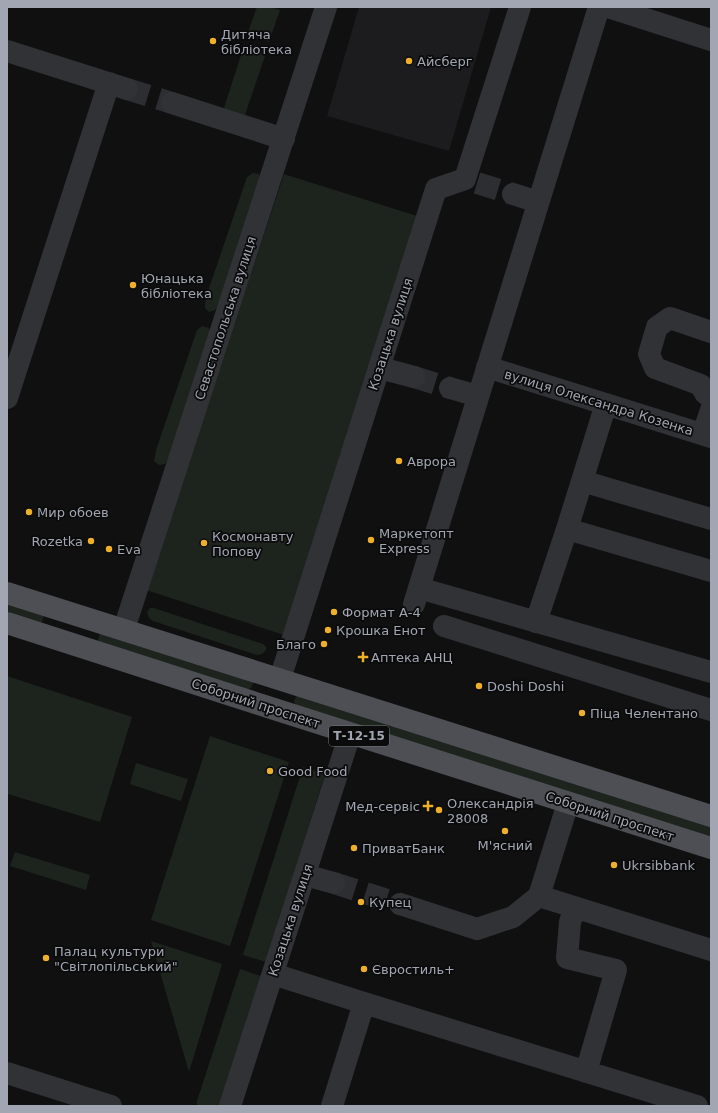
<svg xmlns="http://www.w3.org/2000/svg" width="718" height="1113" font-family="'DejaVu Sans',sans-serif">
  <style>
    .built { fill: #1c1c1e }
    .green { fill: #1c241d }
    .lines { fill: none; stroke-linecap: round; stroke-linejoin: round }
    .minor-tunnel { stroke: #2d2e31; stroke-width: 22; stroke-dasharray: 22 11; stroke-linecap: butt }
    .minor { stroke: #313236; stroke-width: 22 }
    .major { stroke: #4d4f55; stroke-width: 22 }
    .poi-dot { fill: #eeaf2b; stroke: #0b0b0c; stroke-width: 1.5 }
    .labels { text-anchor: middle; stroke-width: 3.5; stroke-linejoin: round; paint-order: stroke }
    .shield { fill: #0b0b0c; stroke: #747880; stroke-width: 1 }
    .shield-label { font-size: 12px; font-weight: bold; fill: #a1a6b2 }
    .poi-label { font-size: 13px; fill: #a1a6b2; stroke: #0b0b0c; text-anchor: start }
    .street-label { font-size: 13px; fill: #a1a6b2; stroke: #0b0b0c }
  </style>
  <rect width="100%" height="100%" fill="#101011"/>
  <path class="built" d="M 359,7 L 491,7 L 449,151 L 327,116 Z"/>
  <path class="green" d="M 257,7 L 270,7 L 280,10 L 269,42 L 247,35 Z
    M 244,46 L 266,53 L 243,121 L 222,114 Z
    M 253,173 L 259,174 L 260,180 L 220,304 L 215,310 L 209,312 L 205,308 L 206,297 L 247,177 Z
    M 284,174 L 417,216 L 284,635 L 146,590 Z
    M 202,326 L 209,328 L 210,333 L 170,458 L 165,464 L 159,465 L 154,461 L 156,450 L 197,330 Z
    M 7,599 L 44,616 L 42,622 L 35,624 L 7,615 Z
    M 150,608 L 154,608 L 263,644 L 266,647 L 266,650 L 262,654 L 257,655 L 153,621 L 149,618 L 147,612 Z
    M 100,632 L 249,677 L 253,683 L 251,688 L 244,691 L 102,645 L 98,640 Z
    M 7,676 L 132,717 L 100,822 L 8,794 L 7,795 Z
    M 297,694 L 711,823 L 711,840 L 297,709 L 294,701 Z
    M 210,736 L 289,762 L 230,946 L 151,920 Z
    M 136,763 L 188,779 L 181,801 L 130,784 Z
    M 303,767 L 325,774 L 266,962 L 243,955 Z
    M 15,852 L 90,875 L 86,890 L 10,866 Z
    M 151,941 L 222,964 L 189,1072 Z
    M 240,969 L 263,977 L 221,1106 L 197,1106 L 197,1101 Z"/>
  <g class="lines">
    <path class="minor-tunnel" d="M 127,89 L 172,103
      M 477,183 L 513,194
      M 414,377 L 450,388
      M 334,883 L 400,904"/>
    <path class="minor" d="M 608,7 L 711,40
      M 7,51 L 127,89
      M 172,103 L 284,139
      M 513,194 L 538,202
      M 711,332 L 670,318 L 657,327 L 649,354 L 655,368 L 701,385 L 705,393 L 711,398
      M 487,367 L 711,437
      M 380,368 L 414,377
      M 450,388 L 478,396
      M 7,398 L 109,83
      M 703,434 L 711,410
      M 582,481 L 606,404
      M 567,529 L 711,571
      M 419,588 L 711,672
      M 414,604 L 599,7
      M 536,622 L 567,529 L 582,481 L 711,519
      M 444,626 L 711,710
      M 124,629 L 326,7
      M 280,679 L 436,189 L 465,179 L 520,7
      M 305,875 L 334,883
      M 539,896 L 568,803
      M 400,904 L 477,929 L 513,917 L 539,896 L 711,950
      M 575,908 L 570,922 L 567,958 L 616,970 L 586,1072
      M 273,974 L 364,1003 L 697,1106
      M 7,1073 L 111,1106
      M 230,1106 L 350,734
      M 332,1106 L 364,1003"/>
    <path class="major" d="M 7,593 L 711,816
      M 7,623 L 271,708 L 711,848"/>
  </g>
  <g class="poi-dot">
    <circle cx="213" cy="41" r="4"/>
    <circle cx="409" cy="61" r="4"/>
    <circle cx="133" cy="285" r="4"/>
    <circle cx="399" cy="461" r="4"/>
    <circle cx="29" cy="512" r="4"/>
    <circle cx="371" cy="540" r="4"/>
    <circle cx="91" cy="541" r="4"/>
    <circle cx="204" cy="543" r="4"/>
    <circle cx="109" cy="549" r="4"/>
    <circle cx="334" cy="612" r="4"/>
    <circle cx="328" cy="630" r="4"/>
    <circle cx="324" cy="644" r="4"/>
    <path d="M361 651h4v4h4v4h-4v4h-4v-4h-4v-4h4z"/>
    <circle cx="479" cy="686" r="4"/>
    <circle cx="582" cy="713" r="4"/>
    <circle cx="270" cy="771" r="4"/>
    <path d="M426 800h4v4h4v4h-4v4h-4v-4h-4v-4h4z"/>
    <circle cx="439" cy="810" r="4"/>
    <circle cx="505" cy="831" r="4"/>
    <circle cx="354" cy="848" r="4"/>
    <circle cx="614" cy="865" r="4"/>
    <circle cx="361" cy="902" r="4"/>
    <circle cx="46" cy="958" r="4"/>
    <circle cx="364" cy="969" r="4"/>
  </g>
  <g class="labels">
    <rect class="shield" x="329" y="726" width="60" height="20" rx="3"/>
    <g class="shield-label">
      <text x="359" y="740">Т-12-15</text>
    </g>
    <g class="poi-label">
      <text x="221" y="39">Дитяча<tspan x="221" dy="15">бібліотека</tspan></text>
      <text x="417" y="66">Айсберг</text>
      <text x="141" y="283">Юнацька<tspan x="141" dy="15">бібліотека</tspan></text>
      <text x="407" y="466">Аврора</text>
      <text x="37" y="517">Мир обоев</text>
      <text x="379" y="538">Маркетопт<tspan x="379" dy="15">Express</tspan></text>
      <text x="212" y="541">Космонавту<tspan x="212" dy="15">Попову</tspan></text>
      <text x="83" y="546" text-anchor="end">Rozetka</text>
      <text x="117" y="554">Eva</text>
      <text x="342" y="617">Формат А-4</text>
      <text x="336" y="635">Крошка Енот</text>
      <text x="316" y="649" text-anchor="end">Благо</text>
      <text x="371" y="662">Аптека АНЦ</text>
      <text x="487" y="691">Doshi Doshi</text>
      <text x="590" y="718">Піца Челентано</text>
      <text x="278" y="776">Good Food</text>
      <text x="447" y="808">Олександрія<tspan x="447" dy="15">28008</tspan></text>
      <text x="420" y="811" text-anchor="end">Мед-сервіс</text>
      <text x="505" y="850" text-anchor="middle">М'ясний</text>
      <text x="362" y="853">ПриватБанк</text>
      <text x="622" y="870">Ukrsibbank</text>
      <text x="369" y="907">Купец</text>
      <text x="54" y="956">Палац культури<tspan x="54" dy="15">"Світлопільський"</tspan></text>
      <text x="372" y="974">Євростиль+</text>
    </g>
    <g class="street-label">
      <text transform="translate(225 318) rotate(-72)" y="5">Севастопольська вулиця</text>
      <text transform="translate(390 334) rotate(-72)" y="5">Козацька вулиця</text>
      <text transform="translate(599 402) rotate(17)" y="5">вулиця Олександра Козенка</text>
      <text transform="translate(256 703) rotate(18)" y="5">Соборний проспект</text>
      <text transform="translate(610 816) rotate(18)" y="5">Соборний проспект</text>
      <text transform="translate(290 920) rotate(-72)" y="5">Козацька вулиця</text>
    </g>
  </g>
  <rect width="718" height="1113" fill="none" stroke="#a1a6b2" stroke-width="16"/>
</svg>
